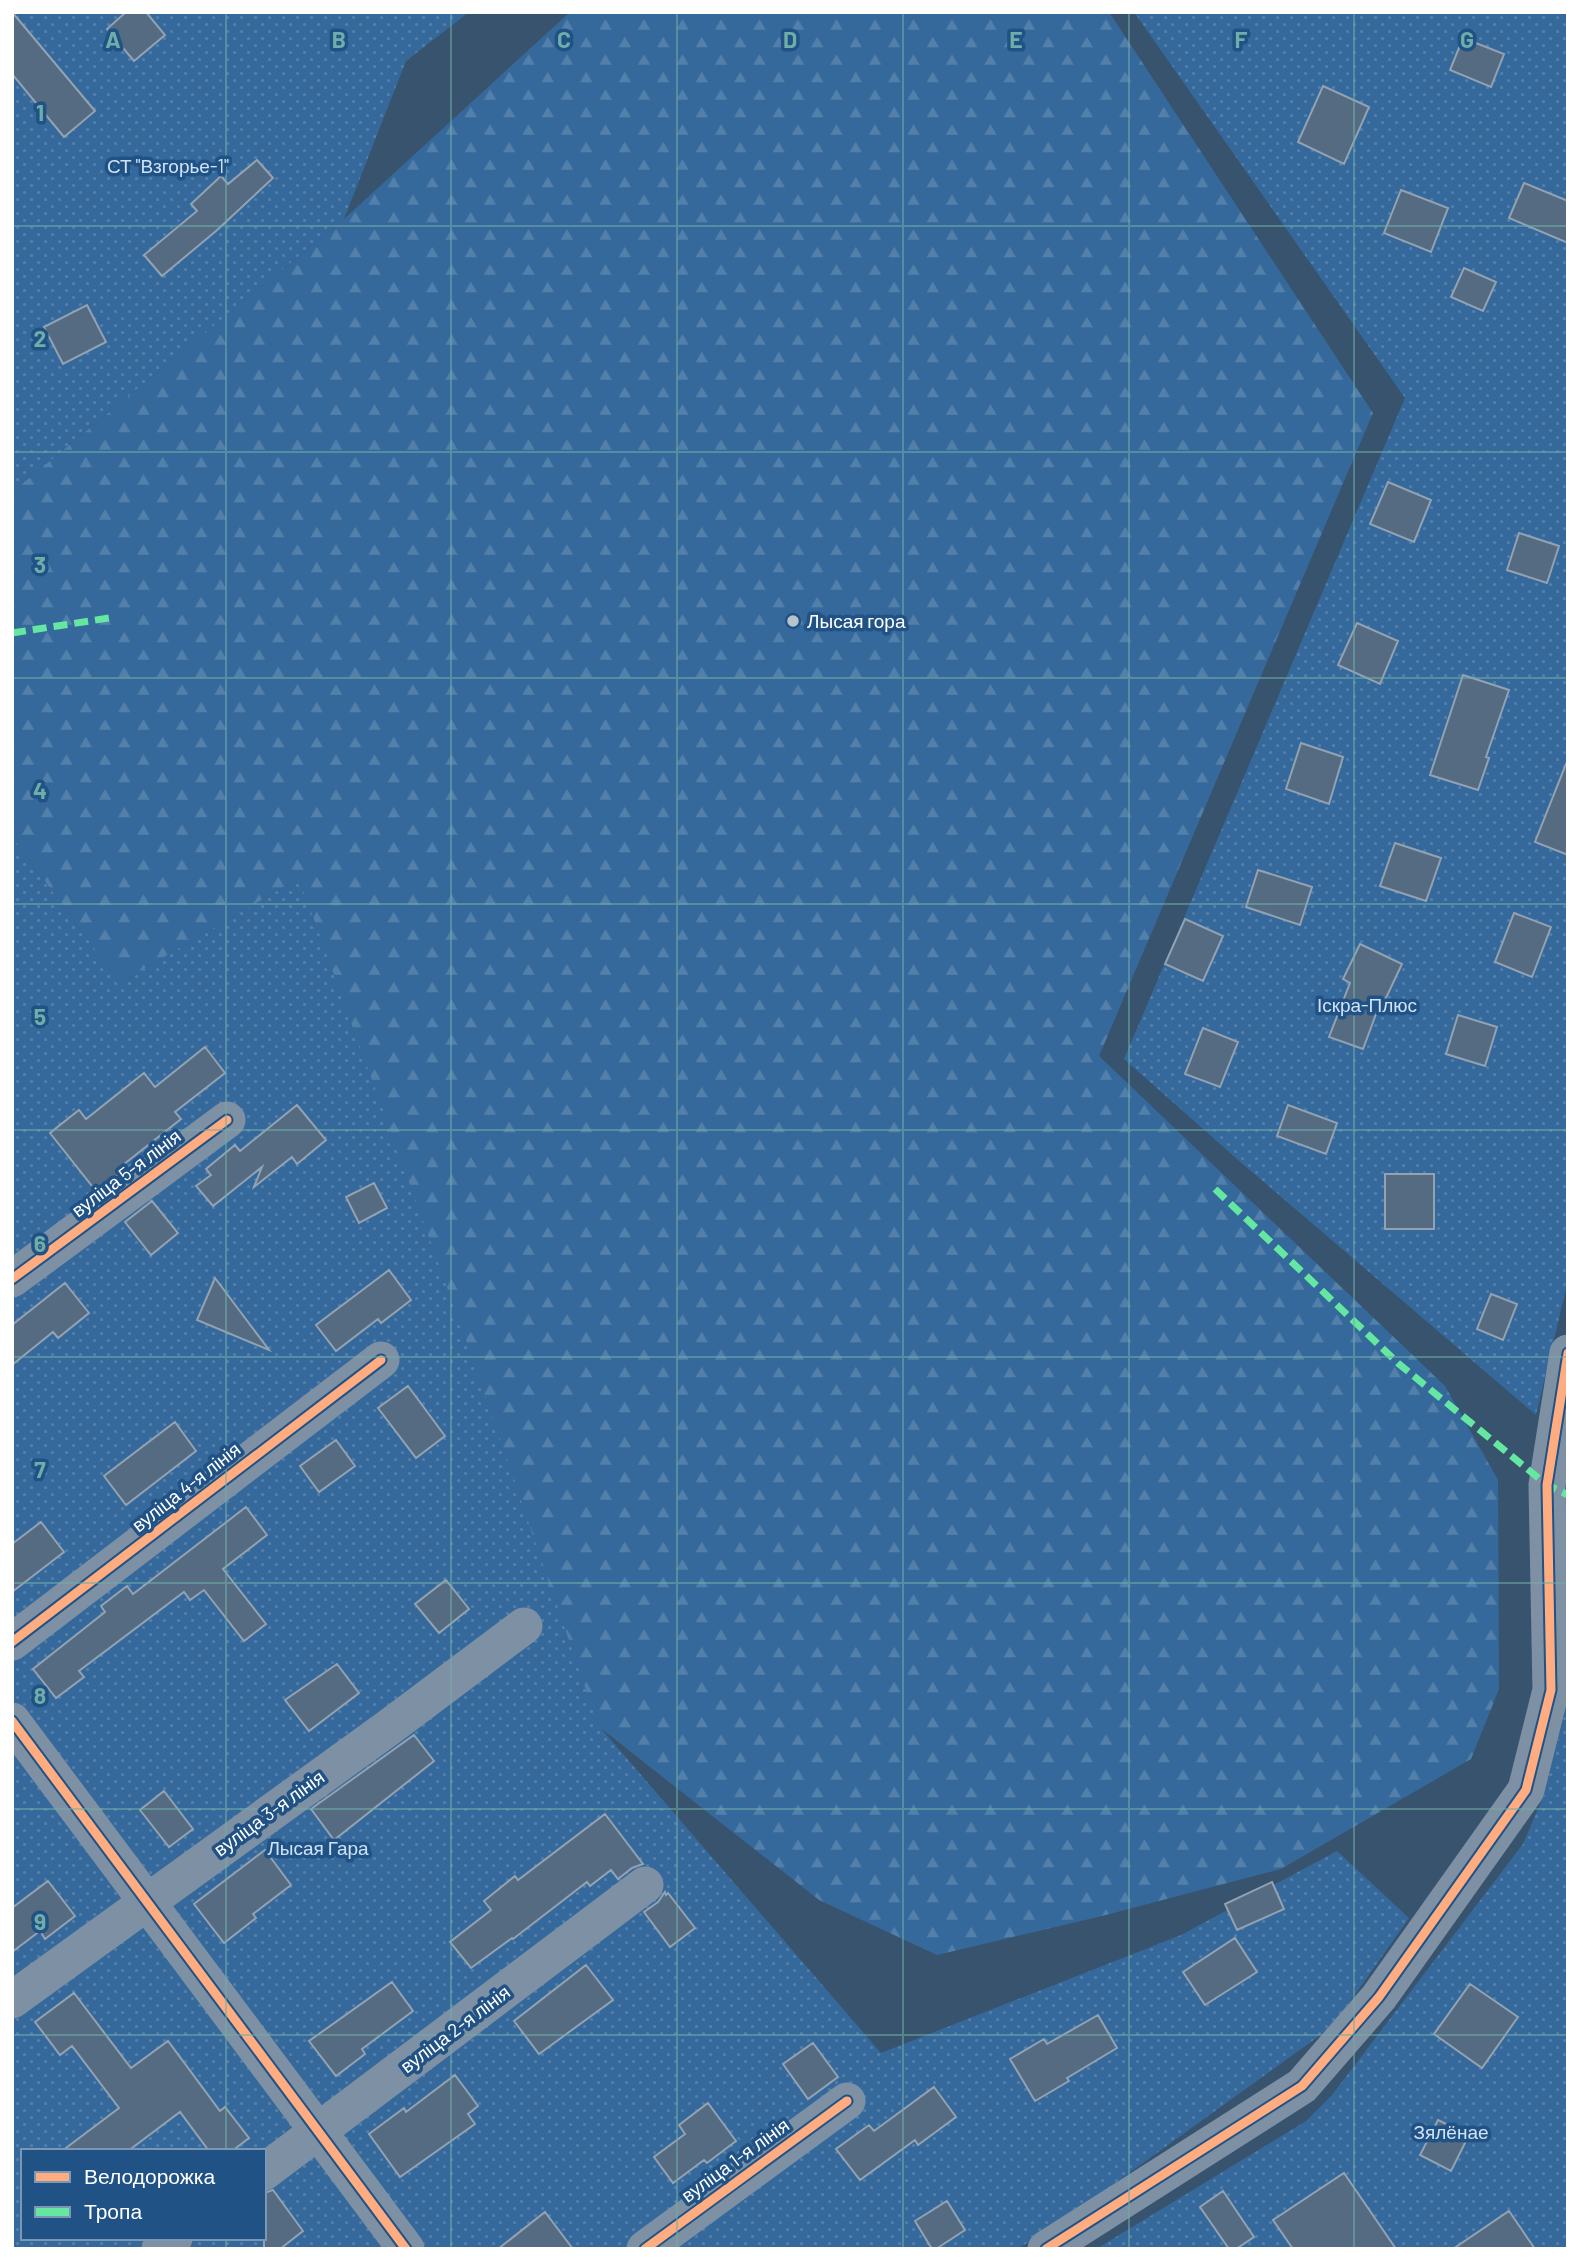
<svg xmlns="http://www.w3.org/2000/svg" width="1580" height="2261" font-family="Barlow,sans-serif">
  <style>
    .forest { fill: url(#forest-firs) }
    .park { fill: url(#park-dots); fill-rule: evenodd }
    .building { fill: #556b81; stroke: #92a2b2; stroke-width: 2 }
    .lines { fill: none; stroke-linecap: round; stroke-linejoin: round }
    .minor { stroke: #7e91a4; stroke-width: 37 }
    .quiet { stroke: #66e7a1; stroke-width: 7; stroke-dasharray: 14 7; stroke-linecap: butt }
    .cycleway-casing { stroke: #215285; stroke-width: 13 }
    .cycleway { stroke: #ffac80; stroke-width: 9 }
    .grid { fill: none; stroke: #6fada8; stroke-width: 2; stroke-opacity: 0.55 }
    .poi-dot { fill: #b9c3cc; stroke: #215285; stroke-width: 2.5 }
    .labels { text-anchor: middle; stroke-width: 7; stroke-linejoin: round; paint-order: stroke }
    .park-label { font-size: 19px; fill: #cee3f7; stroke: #215285 }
    .poi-label { font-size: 19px; fill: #fff; stroke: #215285; text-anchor: start }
    .street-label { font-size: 19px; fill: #fff; stroke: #215285 }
    .grid-label { font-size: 23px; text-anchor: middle; font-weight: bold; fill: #6fada8; stroke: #215285; stroke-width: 7; stroke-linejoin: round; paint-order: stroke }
  </style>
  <defs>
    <pattern id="forest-firs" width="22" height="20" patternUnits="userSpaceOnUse" patternTransform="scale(1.75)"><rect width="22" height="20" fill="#35699c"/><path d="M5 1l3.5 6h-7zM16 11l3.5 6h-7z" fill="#5380ab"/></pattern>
    <pattern id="park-dots" width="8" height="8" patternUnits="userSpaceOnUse" patternTransform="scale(1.75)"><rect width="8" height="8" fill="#35699c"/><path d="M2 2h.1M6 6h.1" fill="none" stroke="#5380ab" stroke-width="1.8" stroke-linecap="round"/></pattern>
  </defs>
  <rect width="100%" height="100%" fill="#38536e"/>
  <path class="forest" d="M 570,12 L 1109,12 L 1373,413 L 1099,1056 L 1445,1386 L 1498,1480 L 1499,1689 L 1471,1759 L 1281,1869 L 1102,1916 L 937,1955 L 819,1900 L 598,1726 L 299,878 L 120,983 L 12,837 L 12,492 L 344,219 Z"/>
  <path class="park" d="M 12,12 L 469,12 L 406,61 L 344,219 L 12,492 Z
    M 1134,12 L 1568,12 L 1568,1280 L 1536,1415 L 1237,1159 L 1124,1059 L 1405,398 Z
    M 12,837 L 120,983 L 299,878 L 465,1337 L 598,1725 L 881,2053 L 1181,1935 L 1337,1851 L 1409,1918 L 1333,2026 L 1050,2230 L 1017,2249 L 12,2249 ZM 23,2151 L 264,2151 L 264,2238 L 23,2238 Z
    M 1568,1699 L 1568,2249 L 1096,2249 L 1306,2121 L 1332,2095 L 1523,1844 L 1544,1795 Z"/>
  <path class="building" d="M 12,12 L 95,111 L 64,137 L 12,74 Z
    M 126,12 L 146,12 L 165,35 L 134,61 L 107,29 Z
    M 1463,38 L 1504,54 L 1491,87 L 1450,70 Z
    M 1323,86 L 1369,107 L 1344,164 L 1298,142 Z
    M 257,160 L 273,178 L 216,231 L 162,276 L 144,255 L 197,211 L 191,204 L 221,176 L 228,184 Z
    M 1524,183 L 1568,201 L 1568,243 L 1509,218 Z
    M 1401,190 L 1448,208 L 1431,252 L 1384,233 Z
    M 1464,268 L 1496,282 L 1483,311 L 1451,297 Z
    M 87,305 L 106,342 L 63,364 L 44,327 Z
    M 1388,482 L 1431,500 L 1414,542 L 1370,524 Z
    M 1519,533 L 1559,546 L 1547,583 L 1507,570 Z
    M 1357,623 L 1398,641 L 1380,684 L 1338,665 Z
    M 1463,675 L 1509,690 L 1486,757 L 1489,758 L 1478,790 L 1430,775 Z
    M 1301,743 L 1343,757 L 1329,804 L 1286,789 Z
    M 1566,764 L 1568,765 L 1568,855 L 1535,842 Z
    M 1395,843 L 1441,858 L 1426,901 L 1380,886 Z
    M 1258,870 L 1312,887 L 1300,925 L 1246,907 Z
    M 1514,913 L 1551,927 L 1532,977 L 1495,962 Z
    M 1185,919 L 1223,936 L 1203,981 L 1165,964 Z
    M 1360,944 L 1402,964 L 1385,1000 L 1382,998 L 1363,1049 L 1329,1037 L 1350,983 L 1343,979 Z
    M 1458,1015 L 1497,1027 L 1485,1066 L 1446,1054 Z
    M 1203,1028 L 1238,1042 L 1220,1087 L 1185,1074 Z
    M 205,1047 L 225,1073 L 175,1112 L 181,1119 L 123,1165 L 126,1169 L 96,1191 L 50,1133 L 79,1110 L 86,1119 L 144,1073 L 155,1087 Z
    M 297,1105 L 326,1140 L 297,1164 L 292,1157 L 254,1187 L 262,1167 L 213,1206 L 196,1186 L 211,1175 L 206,1169 L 235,1145 L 240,1151 Z
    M 1288,1105 L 1337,1123 L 1326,1154 L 1277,1136 Z
    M 1385,1174 L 1434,1174 L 1434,1229 L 1385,1229 Z
    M 374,1183 L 387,1208 L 359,1223 L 346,1197 Z
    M 152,1201 L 178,1233 L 151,1255 L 125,1222 Z
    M 389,1270 L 411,1300 L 381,1323 L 378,1319 L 336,1351 L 316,1325 Z
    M 215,1278 L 269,1350 L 197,1320 Z
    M 65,1283 L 89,1313 L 58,1338 L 53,1332 L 12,1365 L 12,1325 Z
    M 1491,1294 L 1517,1304 L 1503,1340 L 1477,1329 Z
    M 408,1386 L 445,1436 L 416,1458 L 378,1408 Z
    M 175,1422 L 196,1451 L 126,1505 L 104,1476 Z
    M 336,1440 L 355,1466 L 319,1492 L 300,1466 Z
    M 246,1507 L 267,1535 L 223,1569 L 266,1624 L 244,1641 L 204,1590 L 190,1600 L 184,1592 L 79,1671 L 84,1677 L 56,1698 L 33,1669 L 105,1612 L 101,1606 L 127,1586 L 133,1594 Z
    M 41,1522 L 64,1552 L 12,1592 L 12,1544 Z
    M 446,1580 L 469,1609 L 439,1633 L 415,1604 Z
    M 337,1664 L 359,1693 L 309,1731 L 285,1700 Z
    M 414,1735 L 434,1761 L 334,1840 L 311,1809 Z
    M 164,1791 L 193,1829 L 169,1847 L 140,1810 Z
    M 605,1814 L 643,1864 L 632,1868 L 618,1879 L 611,1870 L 590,1886 L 587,1882 L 513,1939 L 512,1938 L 471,1968 L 450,1942 L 491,1910 L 484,1901 L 515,1876 L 518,1880 Z
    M 265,1850 L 291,1885 L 253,1914 L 256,1918 L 224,1943 L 194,1904 Z
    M 48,1881 L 75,1916 L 45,1939 L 40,1931 L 12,1952 L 12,1908 Z
    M 1272,1882 L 1284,1909 L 1237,1930 L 1225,1904 Z
    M 665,1892 L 666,1895 L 668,1893 L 695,1928 L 670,1947 L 644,1912 L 658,1902 Z
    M 1235,1938 L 1257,1972 L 1205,2005 L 1183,1972 Z
    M 586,1965 L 613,2000 L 539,2054 L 514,2021 Z
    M 392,1982 L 413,2011 L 362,2049 L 365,2054 L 336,2076 L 309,2041 Z
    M 1470,1984 L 1518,2017 L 1482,2068 L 1434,2034 Z
    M 74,1993 L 131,2068 L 168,2041 L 220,2111 L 225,2107 L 249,2138 L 232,2151 L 209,2151 L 180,2112 L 128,2151 L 62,2151 L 119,2108 L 72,2046 L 60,2055 L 35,2022 Z
    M 1098,2015 L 1117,2048 L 1067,2078 L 1069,2081 L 1035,2101 L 1010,2059 L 1044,2039 L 1047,2044 Z
    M 813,2043 L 838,2077 L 808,2099 L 783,2064 Z
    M 455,2075 L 478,2106 L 468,2114 L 475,2124 L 400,2177 L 369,2134 L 404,2108 L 406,2112 Z
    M 934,2087 L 956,2117 L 918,2145 L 915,2140 L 860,2180 L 836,2149 L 869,2125 L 874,2131 Z
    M 708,2103 L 736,2141 L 707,2163 L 704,2160 L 673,2183 L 654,2157 L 685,2134 L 679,2125 Z
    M 1438,2120 L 1469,2135 L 1451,2171 L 1420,2155 Z
    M 1344,2173 L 1396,2249 L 1293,2249 L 1273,2220 Z
    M 273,2190 L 303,2231 L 280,2249 L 264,2249 L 264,2193 Z
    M 1223,2191 L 1254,2237 L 1236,2249 L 1229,2249 L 1200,2207 Z
    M 947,2201 L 965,2230 L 936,2249 L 932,2249 L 915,2221 Z
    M 1509,2211 L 1535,2249 L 1453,2249 Z
    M 545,2212 L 573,2249 L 498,2249 Z"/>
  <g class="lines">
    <path class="minor" d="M 12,1279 L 227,1120
      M 12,1642 L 381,1360
      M 12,1721 L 406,2249
      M 12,2000 L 388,1728 L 524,1626
      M 264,2172 L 645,1885
      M 160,2249 L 174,2238
      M 645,2249 L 847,2101
      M 1046,2249 L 1302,2086 L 1379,1997 L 1526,1790 L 1551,1690 L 1547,1485 L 1568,1353"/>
    <path class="quiet" d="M 12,633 L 109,618
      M 1215,1189 L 1399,1364 L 1547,1485 L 1568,1495"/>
    <g class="cycleway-casing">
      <path id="cycleway" d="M 12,1279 L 227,1120
        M 12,1642 L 381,1360
        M 12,1721 L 406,2249
        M 645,2249 L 847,2101
        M 1046,2249 L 1302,2086 L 1379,1997 L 1526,1790 L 1551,1690 L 1547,1485 L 1568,1353"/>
    </g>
    <use href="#cycleway" class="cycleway"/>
  </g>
  <path class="grid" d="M 226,12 L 226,2151M 451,12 L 451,2249M 677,12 L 677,2249M 903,12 L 903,2249M 1129,12 L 1129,2249M 1354,12 L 1354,2249M 12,226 L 1568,226M 12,452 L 1568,452M 12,678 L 1568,678M 12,904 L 1568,904M 12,1130 L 1568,1130M 12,1357 L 1568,1357M 12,1583 L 1568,1583M 12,1809 L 1568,1809M 12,2035 L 1568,2035M 226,2238 L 226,2249"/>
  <circle class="poi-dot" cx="793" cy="621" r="7"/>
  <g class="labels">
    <g class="park-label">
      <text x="168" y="173">СТ "Взгорье-1"</text>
      <text x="1367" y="1012">Іскра-Плюс</text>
      <text x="318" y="1855">Лысая Гара</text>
      <text x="1451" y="2139">Зялёнае</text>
    </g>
    <g class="poi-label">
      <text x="807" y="628">Лысая гора</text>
    </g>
    <g class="street-label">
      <text transform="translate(126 1173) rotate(-37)" y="7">вуліца 5-я лінія</text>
      <text transform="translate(186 1487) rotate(-38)" y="7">вуліца 4-я лінія</text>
      <text transform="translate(269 1813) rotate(-36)" y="7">вуліца 3-я лінія</text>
      <text transform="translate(455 2029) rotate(-37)" y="7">вуліца 2-я лінія</text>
      <text transform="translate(735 2160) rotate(-36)" y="7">вуліца 1-я лінія</text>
    </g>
  </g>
  <g class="grid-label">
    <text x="113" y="48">A</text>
    <text x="339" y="48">B</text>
    <text x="564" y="48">C</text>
    <text x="790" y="48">D</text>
    <text x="1016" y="48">E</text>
    <text x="1241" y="48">F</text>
    <text x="1467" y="48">G</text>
    <text x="40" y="121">1</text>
    <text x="40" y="347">2</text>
    <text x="40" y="573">3</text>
    <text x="40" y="799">4</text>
    <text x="40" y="1025">5</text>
    <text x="40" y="1252">6</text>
    <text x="40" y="1478">7</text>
    <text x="40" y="1704">8</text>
    <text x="40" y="1930">9</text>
  </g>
  <rect width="1580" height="2261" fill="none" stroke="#ffffff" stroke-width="28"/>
  <rect x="21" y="2149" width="245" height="91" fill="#215285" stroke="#7a97b6" stroke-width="2"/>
  <rect x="35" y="2172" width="35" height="10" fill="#ffac80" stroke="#7a97b6" stroke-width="2"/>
  <text x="84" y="2184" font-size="21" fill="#ffffff">Велодорожка</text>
  <rect x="35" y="2207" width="35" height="10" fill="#66e7a1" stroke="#7a97b6" stroke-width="2"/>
  <text x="84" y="2219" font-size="21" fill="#ffffff">Тропа</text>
</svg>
